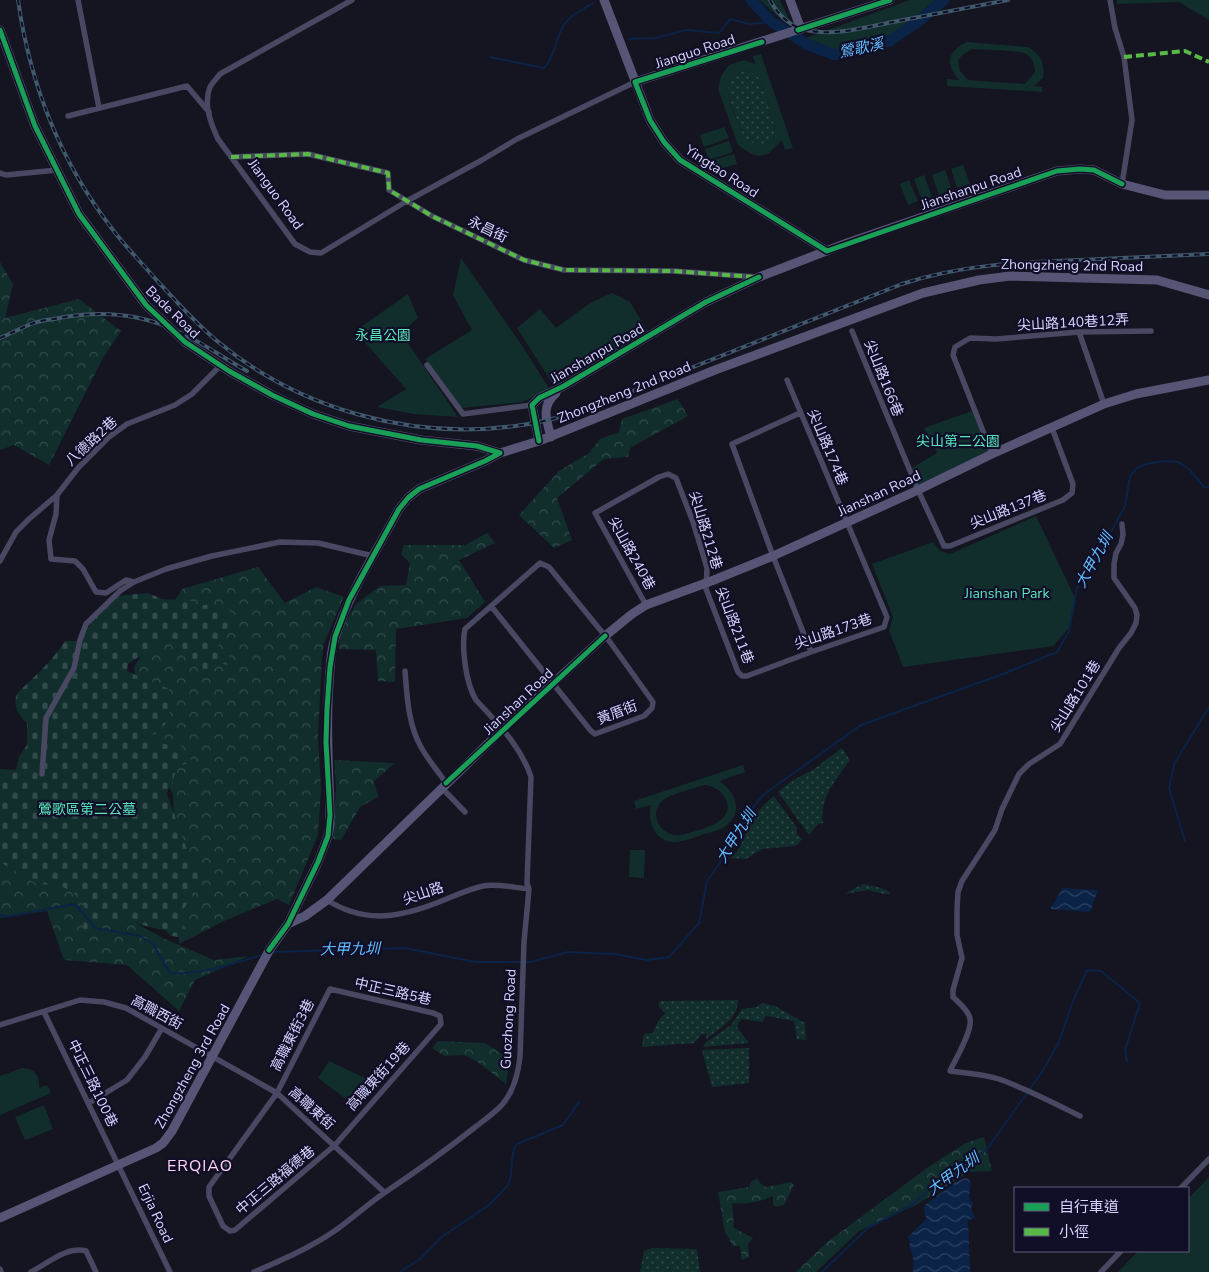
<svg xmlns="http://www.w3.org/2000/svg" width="1209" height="1272" font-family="'Nunito Sans','Noto Sans TC',sans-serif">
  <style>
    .grass { fill: url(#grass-dots) }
    .forest { fill: url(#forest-crowns) }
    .cemetery { fill: url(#cemetery-stones) }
    .green { fill: #112e2d; fill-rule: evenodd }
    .water { fill: url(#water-waves) }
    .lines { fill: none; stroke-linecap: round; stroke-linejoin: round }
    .stream { stroke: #0a2347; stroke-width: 2 }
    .river { stroke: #0a2347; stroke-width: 11 }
    .street { stroke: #484862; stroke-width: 5.5 }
    .secondary { stroke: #565575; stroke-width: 9 }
    .rail-casing { stroke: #40596b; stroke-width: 4 }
    .rail { stroke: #110e27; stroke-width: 2; stroke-dasharray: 5.5; stroke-linecap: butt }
    .quiet { stroke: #58b947; stroke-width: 4; stroke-dasharray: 8 4; stroke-linecap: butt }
    .cycleway-casing { stroke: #110e27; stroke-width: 8 }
    .cycleway { stroke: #1a9f57; stroke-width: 5 }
    .labels { text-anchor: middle; stroke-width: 4.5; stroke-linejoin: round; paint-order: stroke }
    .street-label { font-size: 14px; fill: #d7d4ff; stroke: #110e27 }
    .park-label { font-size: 14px; fill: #58e7bd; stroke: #110e27 }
    .water-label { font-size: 15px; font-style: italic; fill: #62bdff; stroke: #110e27 }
    .quarter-label { font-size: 16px; letter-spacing: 1px; fill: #ffd6f2; stroke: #110e27 }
  </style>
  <defs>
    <pattern id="grass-dots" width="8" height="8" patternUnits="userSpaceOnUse" patternTransform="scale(1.25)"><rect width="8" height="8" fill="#112e2d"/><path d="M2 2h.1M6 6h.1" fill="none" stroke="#334b4c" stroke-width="1.8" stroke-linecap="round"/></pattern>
    <pattern id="forest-crowns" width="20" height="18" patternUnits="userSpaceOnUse" patternTransform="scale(1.25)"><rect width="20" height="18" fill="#112e2d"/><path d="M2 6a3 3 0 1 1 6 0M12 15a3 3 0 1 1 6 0" fill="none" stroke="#334b4c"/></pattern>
    <pattern id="cemetery-stones" width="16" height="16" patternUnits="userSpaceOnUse" patternTransform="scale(1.25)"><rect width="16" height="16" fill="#112e2d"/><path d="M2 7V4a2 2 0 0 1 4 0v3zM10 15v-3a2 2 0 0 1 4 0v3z" fill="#334b4c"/></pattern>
    <pattern id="water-waves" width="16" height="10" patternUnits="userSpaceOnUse" patternTransform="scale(1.25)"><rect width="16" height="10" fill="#0a2347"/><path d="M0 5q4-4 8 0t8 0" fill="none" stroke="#2d4263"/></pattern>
  </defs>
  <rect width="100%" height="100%" fill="#151421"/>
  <path class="grass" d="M 745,70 L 756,74 L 761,81 L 775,128 L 773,140 C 762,147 753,145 743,137 C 740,126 729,101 728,91 C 727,80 736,73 745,70 Z
    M 842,748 L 850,760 C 837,778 819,799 823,823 L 818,824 L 809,835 L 778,792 L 790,782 L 814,769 Z
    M 774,796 L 797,828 L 797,834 L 802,839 L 798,844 L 794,846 L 762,849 L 746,859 L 731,858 C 743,846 743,838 751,823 C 756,813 765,803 774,796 Z
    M 864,884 L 881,888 L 890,892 L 890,894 L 884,894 L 868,890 L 845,894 L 857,887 Z
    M 738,1000 C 739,1018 719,1029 706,1039 L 706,1033 L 702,1034 L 694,1043 L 642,1047 L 644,1034 L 653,1033 L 658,1021 L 665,1013 L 659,1007 L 659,1001 Z
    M 763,1003 L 775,1006 L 805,1023 L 806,1040 L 797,1039 L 794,1021 L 766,1016 L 762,1022 L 741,1019 L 737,1027 L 749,1043 L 703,1047 L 705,1043 L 731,1025 L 742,1009 L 756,1007 Z
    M 749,1048 L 749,1083 L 712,1087 L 702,1050 Z
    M 652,1248 L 697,1249 L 700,1272 L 640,1272 L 644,1251 Z"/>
  <path class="forest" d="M 0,262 L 13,284 L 5,318 L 79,299 L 121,331 L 103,358 L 49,465 L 14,445 L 0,450 Z
    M 678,399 L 688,416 L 630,448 L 628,457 L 604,459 L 557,498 L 572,540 L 554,548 L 519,515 L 559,471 L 589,453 L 600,439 L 619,432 L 622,419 Z
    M 487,533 L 495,543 L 459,560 L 485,602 L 467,618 L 396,629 L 395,682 L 378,681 L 376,650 L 339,649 L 341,630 L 356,604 L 380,586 L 406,585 L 410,563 L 401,554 L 404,545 L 465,545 Z
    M 258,567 L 285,603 L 316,587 L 344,597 L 324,643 L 322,657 L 318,736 L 321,789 L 318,835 L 289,905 L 277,899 L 226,920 L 179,944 L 173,795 L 147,740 L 134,667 L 182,589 Z
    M 334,760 L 395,763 L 374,781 L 378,797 L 360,807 L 341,840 L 333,839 L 336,786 Z
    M 0,840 L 89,898 L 163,938 L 214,960 L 249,956 L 195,980 L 179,1011 L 127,965 L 64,960 L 47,911 L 0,918 Z
    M 438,1041 L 485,1043 L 502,1054 L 509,1065 L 506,1084 L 476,1061 L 464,1055 L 444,1056 L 432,1048 Z
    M 984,1137 L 992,1171 L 969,1172 L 916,1205 L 859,1231 L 816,1272 L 796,1272 L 826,1243 L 931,1165 L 966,1143 Z
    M 757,1178 L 761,1184 L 766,1187 L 791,1182 L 794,1185 L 784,1205 L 777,1207 L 773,1205 L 773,1196 C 760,1202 745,1205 732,1203 L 734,1228 L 753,1238 L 748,1244 L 749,1257 L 742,1260 L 740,1246 L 733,1246 L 725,1232 L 718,1192 L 749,1187 L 751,1182 Z"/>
  <path class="cemetery" d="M 148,593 L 162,599 L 191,601 L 198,605 L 209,605 L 230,611 C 229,619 229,628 225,635 C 221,644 217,643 217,654 L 221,655 L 223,652 L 228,653 L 233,666 L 220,663 L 209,672 L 202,671 C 192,658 175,633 156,644 C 150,647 147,653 141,656 C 136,659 132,661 128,664 L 127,671 L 131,673 L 169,689 L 170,719 L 157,733 L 149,736 L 150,740 L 168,745 L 178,743 L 190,756 L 191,762 L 182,765 L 175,772 L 173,782 L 169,787 L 167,794 L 187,850 C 194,859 198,869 205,878 L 199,884 L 198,890 L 179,914 L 179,921 L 186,931 L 186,938 L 171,936 L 165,930 C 158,930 153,927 146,926 C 132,922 118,920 105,919 L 95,932 L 83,929 L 86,908 L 74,893 L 63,887 L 35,883 L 0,862 L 0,769 L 16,770 L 19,757 L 27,745 L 27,723 C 19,717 11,703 18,693 C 21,688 28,684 32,679 C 44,668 56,655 65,641 L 82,641 L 93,617 L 115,596 Z"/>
  <path class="green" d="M 760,0 L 780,0 L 791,23 L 776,15 Z
    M 910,0 L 936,0 L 886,40 L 836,50 L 806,38 Z
    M 1117,0 L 1209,0 L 1209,20 L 1179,2 L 1117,4 Z
    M 967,42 L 1028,47 C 1041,54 1045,64 1043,78 L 1034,86 L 1042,87 L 1042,92 L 947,86 L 947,79 L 959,80 C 945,64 947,51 967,42 ZM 972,49 C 984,50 1015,50 1024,53 C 1032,56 1035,65 1035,72 L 1025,84 L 968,80 L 960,71 L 958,61 L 962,55 Z
    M 761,54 L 793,148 L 785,150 L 782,140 L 768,154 L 759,156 L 751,154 L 738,145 L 718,89 L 721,76 L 729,65 L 744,60 L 755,64 L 753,56 ZM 745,70 L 755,74 L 761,81 L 775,128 L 773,140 C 762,147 753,145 743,137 C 740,126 728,100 728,91 C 727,80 736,73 745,70 Z
    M 724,127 L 729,138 L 704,147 L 700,135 Z
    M 729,141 L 733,152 L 709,160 L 705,149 Z
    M 734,154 L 737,164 L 713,171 L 710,161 Z
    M 963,165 L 970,184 L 957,188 L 951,169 Z
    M 945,170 L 952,190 L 939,195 L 932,175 Z
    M 924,175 L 932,197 L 922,200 L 914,179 Z
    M 909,180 L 918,201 L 908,205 L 900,184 Z
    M 461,258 L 523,347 L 550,390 L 522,402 L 461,408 L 425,359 L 472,330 L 453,295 Z
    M 612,293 L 630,302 L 648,332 L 554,386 L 517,328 L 540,309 L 556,328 L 590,303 Z
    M 408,294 L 418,318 L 401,333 L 458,417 L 414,414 L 377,407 L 406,389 L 355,331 Z
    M 972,411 L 989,453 L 919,486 L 912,468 L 937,453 L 924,428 Z
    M 1036,516 L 1076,600 L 1069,628 L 1053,646 L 903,667 L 889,630 L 893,617 L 872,564 L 933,542 L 940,551 L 950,554 Z
    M 743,765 L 745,772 L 719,781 C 734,790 743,809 729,823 C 722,830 712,832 704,834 C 695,837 686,841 677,842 C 655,843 647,823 651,805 L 636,809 L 634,801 ZM 704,785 C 724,786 738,810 718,822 C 710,827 691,833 681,835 C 663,838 648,817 661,802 C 669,794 693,789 704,785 Z
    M 630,850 L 645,850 L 644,878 L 629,877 Z
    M 329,1061 L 380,1085 L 358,1108 L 318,1078 Z
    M 22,1068 C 35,1068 40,1076 39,1088 L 47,1085 L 51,1093 L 0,1115 L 0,1076 Z
    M 44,1105 L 53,1129 L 25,1140 L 15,1117 Z
    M 1209,1177 L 1209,1272 L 1118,1272 L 1138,1251 L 1188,1251 L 1188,1199 Z"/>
  <path class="water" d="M 1063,888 L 1098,890 L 1090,912 L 1050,909 Z
    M 965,1178 L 968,1179 L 971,1183 L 969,1197 L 973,1203 L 971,1208 L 975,1218 L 968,1220 L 970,1272 L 913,1272 C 914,1262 914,1256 909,1247 L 910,1242 L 908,1237 L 926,1219 L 924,1208 L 925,1205 L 956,1182 Z"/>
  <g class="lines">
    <path class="stream" d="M 629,39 L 656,38 L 686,30 L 719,33 L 730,19 L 749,24 L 772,22
      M 490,57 L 544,68 C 557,55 555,32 569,19 C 575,13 585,8 593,3
      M 1185,841 L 1169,788 L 1174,764 L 1209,707
      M 0,915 L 5,917 L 75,904 L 95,928 L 140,936 L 153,944 L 170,973 C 202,975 232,964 262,955
      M 272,952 L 405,948 L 475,962 L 530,962 L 568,952 L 615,954 L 647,960 L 669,957 L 699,923 L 707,881 L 737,839 L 746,816 L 763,795 L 861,725 L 1003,674 L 1057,652 L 1069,631 L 1077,588 L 1111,532 L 1125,506 L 1130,476 L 1137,468 L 1146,464 L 1163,461 L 1178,462 L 1189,469 L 1204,487 L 1209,487
      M 400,1272 L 420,1259 L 443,1236 L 489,1205 L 508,1185 L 511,1176 L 512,1160 L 514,1148 L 517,1144 L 563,1125 L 579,1102
      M 822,1272 L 868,1228 L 913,1204 L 937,1183 L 987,1149 L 1042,1072 L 1059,1042 L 1073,1001 L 1087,970 L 1101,971 L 1140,1003 L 1125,1050 L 1127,1062"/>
    <path class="river" d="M 751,0 L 772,22 L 808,45 L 835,55 L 890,41 L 918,22 L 944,0"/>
    <path class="street" d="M 78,0 L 99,108
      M 352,0 L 220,74 C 217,78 212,83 210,87 C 203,104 211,124 218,139 L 295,244 L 310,252 L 321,253 L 407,201 L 482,160 L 517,139 L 635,82
      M 1110,0 L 1115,28 L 1124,57 L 1132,120 L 1122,184
      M 68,116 L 187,86 L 209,112
      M 231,157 L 308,154 L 388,173 L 389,190 L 432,216 L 524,260 L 564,270 L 673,271 L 757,277
      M 0,173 L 6,175 L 57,170
      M 852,331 L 918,490 L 944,546 L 950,546 L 1063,500 L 1072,493 L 1073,484 L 1052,428
      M 1079,332 L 1104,404
      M 427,365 L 463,414 L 532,405
      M 800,413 L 732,444 L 773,556 L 811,652
      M 992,454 L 953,355 L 955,347 L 970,338 L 996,339 L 1079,332 L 1151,331
      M 57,495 L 56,514 L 49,540 L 51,559 L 75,561 L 83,569 L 96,592 L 106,593 L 126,580 L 134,582
      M 0,561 L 16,532 L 29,519 L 57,495 L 78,468 L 109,437 L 127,424 L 175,405 L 192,394 L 221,365
      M 646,605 L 595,513 L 659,477 L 668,474 L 676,478 L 693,522 L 707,568 L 706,589 L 738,672 L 742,676 L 747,676 L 811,652 L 884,627 L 887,617 L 787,380
      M 405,671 C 407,696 408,724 421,747 C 428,760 438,771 446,783
      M 42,774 L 46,718 L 74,668 L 80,640 L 86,624 L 120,591 L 134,582 L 166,569 L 212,556 L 280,542 L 318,543 L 373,556
      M 442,788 L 465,812
      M 327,900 C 366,925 403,917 444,900 C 457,895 469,889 483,886 C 495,883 516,888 529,889
      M 330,989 L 433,1013 L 440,1016 L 441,1024 L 335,1145 L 235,1230 L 230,1231 L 223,1226 L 209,1196 L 209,1187 L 277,1093 Z
      M 44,1012 L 170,1272
      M 0,1025 L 80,1000 L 104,1002 L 126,1008 L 277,1093 L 384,1192
      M 89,1103 L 127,1080 L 145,1057 L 162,1028
      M 1080,1116 C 1054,1103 1027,1089 999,1079 C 983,1074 966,1073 950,1071 C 955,1060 973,1030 970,1019 C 969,1011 959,1003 953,997 L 953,990 L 962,958 L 957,935 L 957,910 L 958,892 L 962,881 L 995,830 L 1002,809 L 1019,774 L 1029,764 L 1060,744 L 1119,648 L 1131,633 L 1136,623 L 1137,615 L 1135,608 L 1114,578 L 1114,564 L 1116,553 L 1121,544 L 1123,535 L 1122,524
      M 1181,1188 L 1209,1159
      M 0,1269 L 1,1272
      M 31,1272 C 48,1263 67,1246 86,1251 L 96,1272
      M 254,1272 C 282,1260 310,1248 336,1230 C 353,1218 369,1203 387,1191 C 417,1171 446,1150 474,1128 C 483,1121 493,1114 501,1106 C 513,1093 518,1075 520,1057 L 524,942 L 529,889 L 527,883 L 531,777 C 521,746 498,724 476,700 C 466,684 461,647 465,629 L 540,563 L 549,567 L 610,642 L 653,702 L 652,708 L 644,716 L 595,734 L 591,731 L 491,606
      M 1101,1272 L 1121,1251"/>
    <path class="secondary" d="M 604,0 L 650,120 L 664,142 L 680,160 L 827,251
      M 790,0 L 801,29
      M 0,30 L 35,126 L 79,214 L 146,305 L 185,342 L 229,371 L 272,395 L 313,414 L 349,426 L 421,440 L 477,446 L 500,453
      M 635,82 L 890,0
      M 551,437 C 546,419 541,406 556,393
      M 539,441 L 532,405 L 539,398 L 564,386 L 706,302 L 759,277 L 847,243 L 1057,171 L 1080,169 L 1094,170 L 1122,184 L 1165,195 L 1209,195
      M 288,924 L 305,916 L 327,900 L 503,729 L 605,636 L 632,614 L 646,605 L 714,580 L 773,556 L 918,490 L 992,454 L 1104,404 L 1136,394 L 1209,380
      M 0,1218 L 156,1148 L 163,1143 L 172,1131 L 270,949 L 288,924 L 318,862 L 328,836 L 330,825 C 330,777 325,732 329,684 C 330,669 330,653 335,638 C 349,592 377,551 399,509 L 408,498 L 419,489 L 485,461 L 500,453 L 539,441 L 715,370 L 923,293 L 979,280 L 1010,276 L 1157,280 L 1209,295"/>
    <g class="rail-casing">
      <path id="rail" d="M 18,0 C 30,84 61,163 113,230 C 125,246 139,260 152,275 C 173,298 193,321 217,341 C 299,409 410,440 515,426 C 539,423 562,417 585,410 L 902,284 C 960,265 1019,262 1079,260 C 1123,258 1166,256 1209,254
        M 770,0 C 777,13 788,25 803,29 C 833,38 869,26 898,21 C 935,14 972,7 1008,0
        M 0,338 C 10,334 21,328 31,324 C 38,321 46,320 54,319 C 93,311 133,312 170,328 C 198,339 221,357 247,371"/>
    </g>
    <use href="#rail" class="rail"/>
    <path class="quiet" d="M 1124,57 L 1185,51 L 1209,62
      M 231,157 L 308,154 L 388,173 L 389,190 L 432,216 L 524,260 L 564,270 L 673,271 L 754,277"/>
    <g class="cycleway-casing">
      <path id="cycleway" d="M 0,30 L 35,126 L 79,214 L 146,305 L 185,342 L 229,371 L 272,395 L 313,414 L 349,426 L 421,440 L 477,446 L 500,453
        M 798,30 L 890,0
        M 762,42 L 635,82 L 650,120 L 664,142 L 680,160 L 827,251 L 1057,171 L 1080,169 L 1094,170 L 1122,184
        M 539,441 L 532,405 L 539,398 L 564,386 L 706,302 L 759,277
        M 446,783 L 605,636
        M 269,950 L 288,924 L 318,862 L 328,836 L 330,815 L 326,742 L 327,709 L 330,667 L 335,637 L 349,600 L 399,509 L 408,498 L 419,489 L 485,461 L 500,453"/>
    </g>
    <use href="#cycleway" class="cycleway"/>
  </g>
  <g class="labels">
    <g class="street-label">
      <text transform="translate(695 51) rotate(-18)" y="5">Jianguo Road</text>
      <text transform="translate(722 171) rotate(33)" y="5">Yingtao Road</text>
      <text transform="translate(971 188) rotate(-19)" y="5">Jianshanpu Road</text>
      <text transform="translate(276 194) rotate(54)" y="5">Jianguo Road</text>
      <text transform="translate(488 229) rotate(26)" y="5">永昌街</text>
      <text transform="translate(1072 265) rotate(1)" y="5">Zhongzheng 2nd Road</text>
      <text transform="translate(173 312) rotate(44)" y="5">Bade Road</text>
      <text transform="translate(1073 322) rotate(-3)" y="5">尖山路140巷12弄</text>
      <text transform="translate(597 353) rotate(-30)" y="5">Jianshanpu Road</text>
      <text transform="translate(884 378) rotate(68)" y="5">尖山路166巷</text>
      <text transform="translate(624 392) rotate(-22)" y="5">Zhongzheng 2nd Road</text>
      <text transform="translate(91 441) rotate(-43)" y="5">八德路2巷</text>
      <text transform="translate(828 447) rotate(67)" y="5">尖山路174巷</text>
      <text transform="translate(879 493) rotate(-25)" y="5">Jianshan Road</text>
      <text transform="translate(1008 509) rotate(-22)" y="5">尖山路137巷</text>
      <text transform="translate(706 530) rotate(73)" y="5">尖山路212巷</text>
      <text transform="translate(632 553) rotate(61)" y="5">尖山路240巷</text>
      <text transform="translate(735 625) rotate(69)" y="5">尖山路211巷</text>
      <text transform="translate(833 631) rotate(-19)" y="5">尖山路173巷</text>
      <text transform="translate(1075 696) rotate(-58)" y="5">尖山路101巷</text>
      <text transform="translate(518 701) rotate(-43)" y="5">Jianshan Road</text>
      <text transform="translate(617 712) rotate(-21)" y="5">黃厝街</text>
      <text transform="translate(423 893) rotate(-19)" y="5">尖山路</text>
      <text transform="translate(393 991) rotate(13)" y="5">中正三路5巷</text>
      <text transform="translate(157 1012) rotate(28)" y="5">高職西街</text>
      <text transform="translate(508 1019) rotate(-87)" y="5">Guozhong Road</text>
      <text transform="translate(292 1035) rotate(-63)" y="5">高職東街3巷</text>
      <text transform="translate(192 1066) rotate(-61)" y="5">Zhongzheng 3rd Road</text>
      <text transform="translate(378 1076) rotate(-48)" y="5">高職東街19巷</text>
      <text transform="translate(93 1083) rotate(64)" y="5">中正三路100巷</text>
      <text transform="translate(312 1108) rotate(42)" y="5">高職東街</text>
      <text transform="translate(275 1180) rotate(-40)" y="5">中正三路福德巷</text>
      <text transform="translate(156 1213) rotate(65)" y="5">Erjia Road</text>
    </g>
    <g class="park-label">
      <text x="383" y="340">永昌公園</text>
      <text x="958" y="446">尖山第二公園</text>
      <text x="1007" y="598">Jianshan Park</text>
      <text x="87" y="814">鶯歌區第二公墓</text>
    </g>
    <g class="water-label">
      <text transform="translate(861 48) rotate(-12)" y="5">鶯歌溪</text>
      <text transform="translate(1094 560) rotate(-61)" y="5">大甲九圳</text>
      <text transform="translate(736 836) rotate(-58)" y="5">大甲九圳</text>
      <text transform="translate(350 949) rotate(-1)" y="5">大甲九圳</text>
      <text transform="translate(953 1174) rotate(-36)" y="5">大甲九圳</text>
    </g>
    <g class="quarter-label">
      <text x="200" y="1171">ERQIAO</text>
    </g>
  </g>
  <rect x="1014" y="1187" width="175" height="65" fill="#110e27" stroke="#605d7d"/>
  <rect x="1024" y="1203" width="25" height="8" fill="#1a9f57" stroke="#605d7d"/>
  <text x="1059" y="1212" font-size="15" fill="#d7d4ff">自行車道</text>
  <rect x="1024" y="1228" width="25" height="8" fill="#58b947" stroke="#605d7d"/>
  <text x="1059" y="1237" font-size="15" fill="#d7d4ff">小徑</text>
</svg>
